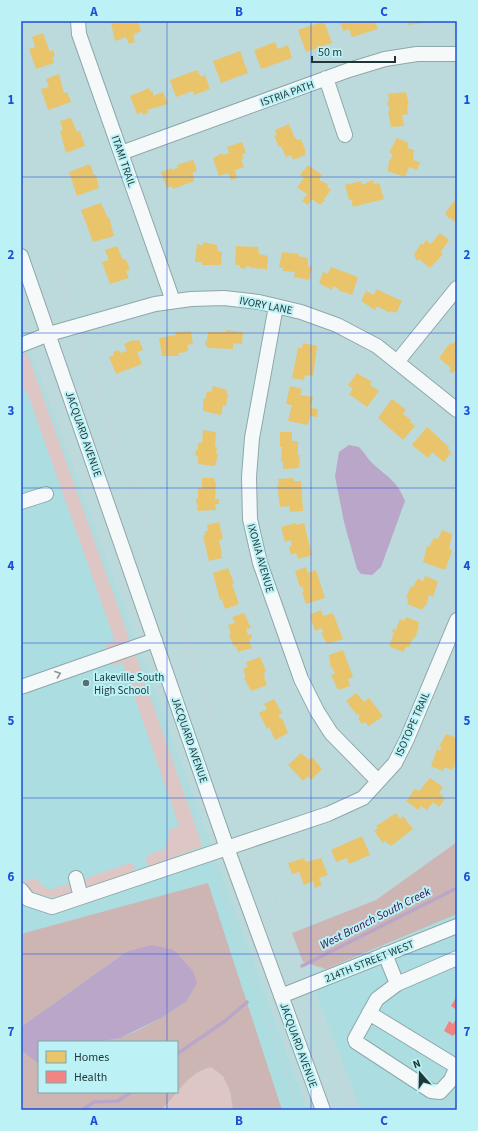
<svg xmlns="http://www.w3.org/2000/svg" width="478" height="1131" font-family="'Source Sans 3',sans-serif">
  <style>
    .built { fill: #acdde0; fill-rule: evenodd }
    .green { fill: #dec6c5 }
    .forest { fill: #cdb5b4 }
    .water { fill: #baa6c9 }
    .homes { fill: #e9c46a }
    .health { fill: #f28482 }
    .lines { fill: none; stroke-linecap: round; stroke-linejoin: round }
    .stream { stroke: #baa6c9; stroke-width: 3.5 }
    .minor-casing { stroke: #8fa7a9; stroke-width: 16 }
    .path { stroke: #c9d2d2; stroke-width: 2; stroke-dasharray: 2 2; stroke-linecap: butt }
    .minor { stroke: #f5f9fa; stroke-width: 14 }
    .oneway { stroke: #8a9798 }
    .grid { fill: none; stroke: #1d4ed8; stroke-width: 1; stroke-opacity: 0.55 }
    .poi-dot { fill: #566f71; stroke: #bcf2f6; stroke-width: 1.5 }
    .labels { text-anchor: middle; stroke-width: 4; stroke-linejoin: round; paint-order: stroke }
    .street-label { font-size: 11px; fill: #1f3537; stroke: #bcf2f6 }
    .poi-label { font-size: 11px; fill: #1f3537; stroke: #bcf2f6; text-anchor: start }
    .water-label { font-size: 12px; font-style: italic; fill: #410e4b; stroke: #bcf2f6 }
    .neatline { fill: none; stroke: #1d4ed8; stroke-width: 1.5 }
    .grid-label { font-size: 13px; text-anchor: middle; font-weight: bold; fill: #1d4ed8 }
  </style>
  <rect width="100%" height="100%" fill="#bcdadc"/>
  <path class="built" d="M 21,323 L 307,1110 L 21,1110 ZM 39,1042 L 177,1042 L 177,1092 L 39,1092 Z
    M 457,905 L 457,1110 L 361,1110 L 309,975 Z"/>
  <path class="green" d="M 27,352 L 128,635 L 129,641 L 106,649 L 105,645 L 115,641 L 27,392 L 21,388 L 21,354 Z
    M 133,653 L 136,656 L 201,842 L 201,847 L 150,866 L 147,864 L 146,859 C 156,844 168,862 169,830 L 179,826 L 123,663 L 112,666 L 111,661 Z
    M 130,863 L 134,865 L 135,869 L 133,872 L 90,886 L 86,885 L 85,881 L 87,878 Z
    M 21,869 L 25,882 L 35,878 L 42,886 L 50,890 L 71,883 L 74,892 C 52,900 43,898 22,886 Z
    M 211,1067 L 223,1076 L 230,1091 L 233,1110 L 161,1110 C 177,1095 188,1072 211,1067 Z"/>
  <path class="forest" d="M 457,842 L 457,914 L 326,969 L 303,962 L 292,933 L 376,900 Z
    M 208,883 L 282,1110 L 233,1110 L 230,1091 L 223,1076 L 211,1067 C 188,1072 177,1095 161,1110 L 21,1110 L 21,1050 L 36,1062 L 39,1062 L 39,1092 L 177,1092 L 177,1042 L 69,1041 C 81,1041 95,1043 106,1041 C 135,1036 162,1017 186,1002 L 126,952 L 21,1027 L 21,934 Z"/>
  <path class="water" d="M 349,445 L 359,447 C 364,452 368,459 373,464 C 389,478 397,481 405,501 L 381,567 L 372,575 L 361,574 L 357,569 L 344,522 L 335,476 L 339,452 Z
    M 152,945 L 174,950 L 193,971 L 197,983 L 186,1002 L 161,1018 L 120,1038 L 104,1041 L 39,1042 L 39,1062 L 36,1062 L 21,1050 L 21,1027 L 126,952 Z"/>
  <path class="homes" d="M 115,21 L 138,21 L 141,31 L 133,35 L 135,42 L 129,44 L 126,37 L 115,41 L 111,23 Z
    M 324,21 L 332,43 L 306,52 L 298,30 Z
    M 340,21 L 375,21 L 378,29 L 352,37 L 349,29 L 343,31 Z
    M 407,21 L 424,21 L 425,23 L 408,25 Z
    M 43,33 L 50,52 L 53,50 L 55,56 L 52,57 L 54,63 L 36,69 L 29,49 L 35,47 L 32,37 Z
    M 275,42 L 278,49 L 288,45 L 292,58 L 261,69 L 254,50 Z
    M 240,51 L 248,73 L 221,83 L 213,61 Z
    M 197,70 L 201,77 L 205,75 L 210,89 L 194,95 L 193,91 L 176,97 L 170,80 Z
    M 59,74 L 64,93 L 67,92 L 71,102 L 48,110 L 41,89 L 49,87 L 46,79 Z
    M 149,88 L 151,92 L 153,91 L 153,96 L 163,92 L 168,104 L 147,110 L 148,113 L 143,115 L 142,112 L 137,114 L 130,96 Z
    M 406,92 L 409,105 L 407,105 L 408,114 L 402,115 L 404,126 L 391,127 L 388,111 L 390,111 L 387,101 L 389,101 L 388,94 Z
    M 71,118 L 77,132 L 80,131 L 85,146 L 66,153 L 60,131 L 63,130 L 60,121 Z
    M 289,124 L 294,136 L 297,140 L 301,139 L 305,150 L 305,155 L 293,160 L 291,155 L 286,157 L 281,146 L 279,147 L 274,136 L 277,135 L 275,130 Z
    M 397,138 L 409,143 L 407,148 L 414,150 L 413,160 L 420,162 L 417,170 L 409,167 L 405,177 L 387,171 L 389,165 L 388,164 L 393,154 L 389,153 Z
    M 242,142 L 246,153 L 242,154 L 243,159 L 241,160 L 244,167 L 235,170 L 237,178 L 231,180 L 228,173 L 219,176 L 213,158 L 222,153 L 223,155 L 229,153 L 227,147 Z
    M 193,160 L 197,171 L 191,173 L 193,173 L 194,181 L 173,189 L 172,186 L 167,188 L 161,172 L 172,168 L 173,170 L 178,168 L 177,165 Z
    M 90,164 L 94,175 L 96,175 L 99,188 L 77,196 L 69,172 Z
    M 308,165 L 322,175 L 319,180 L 328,184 L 327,187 L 331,190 L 324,199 L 325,200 L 320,205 L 312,199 L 308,205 L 302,201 L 307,194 L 297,187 L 304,178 L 300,175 Z
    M 373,180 L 374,184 L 379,183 L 384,199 L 353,207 L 351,199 L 349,200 L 345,185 L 361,181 L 362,185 Z
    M 457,198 L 457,223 L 450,218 L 449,219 L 445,213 Z
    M 101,203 L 108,218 L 109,217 L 114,236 L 93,242 L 81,210 Z
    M 440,233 L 449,240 L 441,252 L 443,254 L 430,268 L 419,259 L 417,261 L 414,255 L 421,243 L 423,245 L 426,240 L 431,244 Z
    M 203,242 L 217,245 L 218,251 L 222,252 L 221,265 L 202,265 L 202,262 L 195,262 L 197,244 L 203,245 Z
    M 117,246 L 123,260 L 126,259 L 130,270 L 126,271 L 129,278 L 110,284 L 102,262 L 109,260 L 105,250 Z
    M 236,246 L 258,247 L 259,254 L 268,256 L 267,269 L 251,268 L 251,267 L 246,266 L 246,269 L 240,268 L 240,265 L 235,265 Z
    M 282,252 L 299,254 L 298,256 L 308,258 L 308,265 L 306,265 L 312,267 L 309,280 L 294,277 L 295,272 L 283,271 L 283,268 L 279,268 Z
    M 331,267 L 358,277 L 352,295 L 338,290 L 338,288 L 333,286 L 332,290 L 319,283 L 323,272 L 329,274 L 328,273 Z
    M 376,289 L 402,301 L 396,313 L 391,311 L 390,313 L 377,306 L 375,310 L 361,301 L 366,291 L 374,295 Z
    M 226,330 L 243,332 L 242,344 L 233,343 L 233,349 L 207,348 L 207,345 L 205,345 L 205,341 L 207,341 L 208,332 L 226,332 Z
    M 191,331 L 193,344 L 187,345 L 188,350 L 186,352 L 178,353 L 179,356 L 162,356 L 159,338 L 176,335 L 175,332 Z
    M 457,339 L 457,370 L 452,373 L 449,371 L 451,368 L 439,358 L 447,347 L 451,343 L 453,344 Z
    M 133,340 L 134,341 L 139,340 L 143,350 L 137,352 L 142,364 L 116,374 L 109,357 L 114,355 L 113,352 L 119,350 L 120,353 L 127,351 L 124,344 Z
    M 303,343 L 317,346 L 313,376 L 305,375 L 304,380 L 292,378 L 298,348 L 302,348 Z
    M 357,373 L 372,382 L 370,385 L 379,391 L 367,407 L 349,394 L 353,389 L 348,385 Z
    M 213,386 L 227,390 L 226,394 L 228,394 L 226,406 L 223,405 L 221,415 L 203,411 L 203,399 L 205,399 L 207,391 L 211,392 Z
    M 290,386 L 302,389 L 300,395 L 313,397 L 311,408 L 318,409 L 317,417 L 310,416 L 308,425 L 288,421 L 292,405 L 286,404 Z
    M 392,399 L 406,410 L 403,414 L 411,420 L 410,422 L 415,426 L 403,440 L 378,418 Z
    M 427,427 L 449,447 L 448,450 L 451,452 L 444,462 L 432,452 L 428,458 L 412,445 Z
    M 203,430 L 216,432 L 215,446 L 217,447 L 216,454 L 218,454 L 215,466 L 198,464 L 198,456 L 195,455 L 196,450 L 198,450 L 198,443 L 202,443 Z
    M 280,432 L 292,432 L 292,441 L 298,441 L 298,455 L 300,455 L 299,468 L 283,469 L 283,462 L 281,462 L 282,447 L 280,447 Z
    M 202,478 L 214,478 L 215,483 L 216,483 L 215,499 L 219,499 L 219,504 L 215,504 L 216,510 L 198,511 L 196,499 L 198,498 L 198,488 L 202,489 Z
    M 293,478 L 294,481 L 301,481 L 303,511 L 290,512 L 290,506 L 280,507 L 277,485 L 279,485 L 278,479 Z
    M 219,522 L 223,539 L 219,540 L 222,554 L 221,554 L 222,558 L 209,561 L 203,536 L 205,535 L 205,531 L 208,531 L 207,525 Z
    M 296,523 L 297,525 L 304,523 L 312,555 L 298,559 L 296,553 L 291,555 L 289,547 L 292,546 L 291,540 L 285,542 L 281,527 Z
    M 442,530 L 452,534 L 449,549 L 452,551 L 445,570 L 423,562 L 427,546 L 429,547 L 434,538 L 438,539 Z
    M 306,567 L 308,573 L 316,570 L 325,598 L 306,604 L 302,592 L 304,591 L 302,587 L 300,587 L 295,571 Z
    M 228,568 L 234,583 L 232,584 L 239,604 L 225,609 L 222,599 L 220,600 L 213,573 Z
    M 425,576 L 438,581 L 433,597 L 429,595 L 426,606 L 424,606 L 422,610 L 407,604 L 409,599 L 406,598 L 411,586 L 413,587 L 418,578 L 423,582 Z
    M 321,610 L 323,616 L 333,613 L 343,639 L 327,644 L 321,633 L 323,632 L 322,628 L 315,631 L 310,615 Z
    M 244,613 L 251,628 L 246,629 L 248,635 L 251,634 L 252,638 L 249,640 L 252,648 L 238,652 L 236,646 L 234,647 L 229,635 L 231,634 L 228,625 L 235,623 L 232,617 Z
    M 406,617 L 419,622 L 418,626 L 419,627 L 415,638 L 413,638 L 409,647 L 406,647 L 403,652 L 389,646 L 394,633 L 392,632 L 393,629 L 396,630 L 400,619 L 404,621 Z
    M 343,650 L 353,677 L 348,679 L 350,686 L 338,690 L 331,675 L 335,674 L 333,668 L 331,669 L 329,655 Z
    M 260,657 L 266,671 L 264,672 L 265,676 L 264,677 L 267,685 L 251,691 L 244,678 L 246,678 L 243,669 L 248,667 L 246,662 Z
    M 356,693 L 364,702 L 369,698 L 383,716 L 369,726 L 365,722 L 362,724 L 358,719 L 360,717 L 358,713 L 357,715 L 346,701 Z
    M 274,699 L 282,713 L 278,715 L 281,719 L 282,718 L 288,733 L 275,740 L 269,727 L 267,729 L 259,713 L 267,709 L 264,704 Z
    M 446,734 L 457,738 L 457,761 L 452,770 L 444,767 L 443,771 L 431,766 L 437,749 L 440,751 L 442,747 L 439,747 Z
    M 301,753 L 309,760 L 312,757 L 322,769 L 311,780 L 308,776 L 303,781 L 288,765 Z
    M 430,778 L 443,787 L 439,793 L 445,799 L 439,807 L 433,802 L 427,810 L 421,806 L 418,810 L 406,801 L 415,789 L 419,791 Z
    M 396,813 L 400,819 L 403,816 L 413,829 L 391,846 L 385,841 L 383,843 L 374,831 L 378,828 L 376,826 Z
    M 362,836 L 370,855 L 349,864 L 347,858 L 336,862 L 331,850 Z
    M 304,858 L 306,862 L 321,858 L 328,875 L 319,878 L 322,885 L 315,888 L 313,881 L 304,885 L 299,872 L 292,874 L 288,863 Z"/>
  <path class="health" d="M 457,996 L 457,1010 L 451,1006 Z
    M 457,1018 L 457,1036 L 454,1034 L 453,1036 L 444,1031 L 449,1021 L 453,1024 Z"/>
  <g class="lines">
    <path class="stream" d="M 302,966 L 457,888
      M 177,1054 L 225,1021 L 247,1002
      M 82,1110 L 94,1102 L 118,1101 L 131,1092"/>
    <g class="minor-casing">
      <path id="minor" d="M 78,21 L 79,34 L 173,301
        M 326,78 L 345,135
        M 121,153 L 349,70 L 385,59 L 417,54 L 457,54
        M 21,256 L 227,848 L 323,1110
        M 276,306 L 252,438 L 249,477 L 250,519 L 260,563 L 301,679 L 317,711 L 331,733 L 378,781
        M 21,345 L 49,334 L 155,304 L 191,299 L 224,298 L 259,302 L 301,312 L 337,325 L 377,346 L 457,410
        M 397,362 L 457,288
        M 21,502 L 46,494
        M 21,687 L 155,640
        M 76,878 L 81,897
        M 21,890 L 28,899 L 52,907 L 328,814 L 363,798 L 395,763 L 407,739 L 457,620
        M 397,984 L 457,958
        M 281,996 L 457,926
        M 369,1013 L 454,1065 L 456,1069 L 451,1080 L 440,1092 L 431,1091 L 356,1042 L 355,1039 L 377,999 L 397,984 L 385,954"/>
    </g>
    <path class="path" d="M 21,169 L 71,311 L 55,318
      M 80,337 L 252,827
      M 31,354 L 131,636
      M 139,657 L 205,844
      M 260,850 L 300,976
      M 214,868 L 299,1110
      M 284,927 L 328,908 L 354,901 L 382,890 L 457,836
      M 307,999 L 353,1110"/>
    <use href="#minor" class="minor"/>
  </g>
  <defs><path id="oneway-chevron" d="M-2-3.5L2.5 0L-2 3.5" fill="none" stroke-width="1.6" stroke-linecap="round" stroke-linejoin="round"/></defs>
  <use class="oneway" href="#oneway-chevron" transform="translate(58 674) rotate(-20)"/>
  <path class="grid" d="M 167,21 L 167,1042M 311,21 L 311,1110M 21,177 L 457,177M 21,333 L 457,333M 21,488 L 457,488M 21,643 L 457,643M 21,798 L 457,798M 21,954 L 457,954M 167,1092 L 167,1110"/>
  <circle class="poi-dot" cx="86" cy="683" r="4"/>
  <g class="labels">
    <g class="street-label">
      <text transform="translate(287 93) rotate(-20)" y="4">ISTRIA PATH</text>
      <text transform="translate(124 161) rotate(71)" y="4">ITAMI TRAIL</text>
      <text transform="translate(266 305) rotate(11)" y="4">IVORY LANE</text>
      <text transform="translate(84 434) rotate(71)" y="4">JACQUARD AVENUE</text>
      <text transform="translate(261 558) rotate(74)" y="4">IXONIA AVENUE</text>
      <text transform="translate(412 724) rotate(-66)" y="4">ISOTOPE TRAIL</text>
      <text transform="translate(190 740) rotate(71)" y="4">JACQUARD AVENUE</text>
      <text transform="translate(369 961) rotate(-22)" y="4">214TH STREET WEST</text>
      <text transform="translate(299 1045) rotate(70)" y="4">JACQUARD AVENUE</text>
    </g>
    <g class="poi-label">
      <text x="94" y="681">Lakeville South<tspan x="94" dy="13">High School</tspan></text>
    </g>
    <g class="water-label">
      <text transform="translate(375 918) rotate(-27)" y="4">West Branch South Creek</text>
    </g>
  </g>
  <rect width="478" height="1131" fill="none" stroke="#bcf2f6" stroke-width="44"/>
  <rect x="38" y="1041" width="140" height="52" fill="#bcf2f6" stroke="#7da6aa"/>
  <rect x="46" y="1051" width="20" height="12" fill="#e9c46a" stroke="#7da6aa"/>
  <text x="74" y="1061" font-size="12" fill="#1f3537">Homes</text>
  <rect x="46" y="1071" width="20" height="12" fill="#f28482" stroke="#7da6aa"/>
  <text x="74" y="1081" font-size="12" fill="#1f3537">Health</text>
  <g transform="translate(420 1073) rotate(340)" stroke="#bcf2f6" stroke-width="3" paint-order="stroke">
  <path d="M0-3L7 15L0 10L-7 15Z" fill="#1f3537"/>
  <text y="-6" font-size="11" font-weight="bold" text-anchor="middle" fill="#1f3537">N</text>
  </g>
  <path d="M312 56v6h83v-6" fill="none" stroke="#1f3537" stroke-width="2"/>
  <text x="318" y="56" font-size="12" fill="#1f3537" stroke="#bcf2f6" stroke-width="3" paint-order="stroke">50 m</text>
  <rect x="22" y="22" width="434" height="1087" class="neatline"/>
  <g class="grid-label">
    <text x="94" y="16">A</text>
    <text x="239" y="16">B</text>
    <text x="384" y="16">C</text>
    <text x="11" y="104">1</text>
    <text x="467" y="104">1</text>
    <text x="11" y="259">2</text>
    <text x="467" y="259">2</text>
    <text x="11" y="415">3</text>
    <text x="467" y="415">3</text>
    <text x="11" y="570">4</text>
    <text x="467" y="570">4</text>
    <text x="11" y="725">5</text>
    <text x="467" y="725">5</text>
    <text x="11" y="881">6</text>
    <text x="467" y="881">6</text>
    <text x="11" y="1036">7</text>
    <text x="467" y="1036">7</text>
    <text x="94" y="1125">A</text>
    <text x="239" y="1125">B</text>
    <text x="384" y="1125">C</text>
  </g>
</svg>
